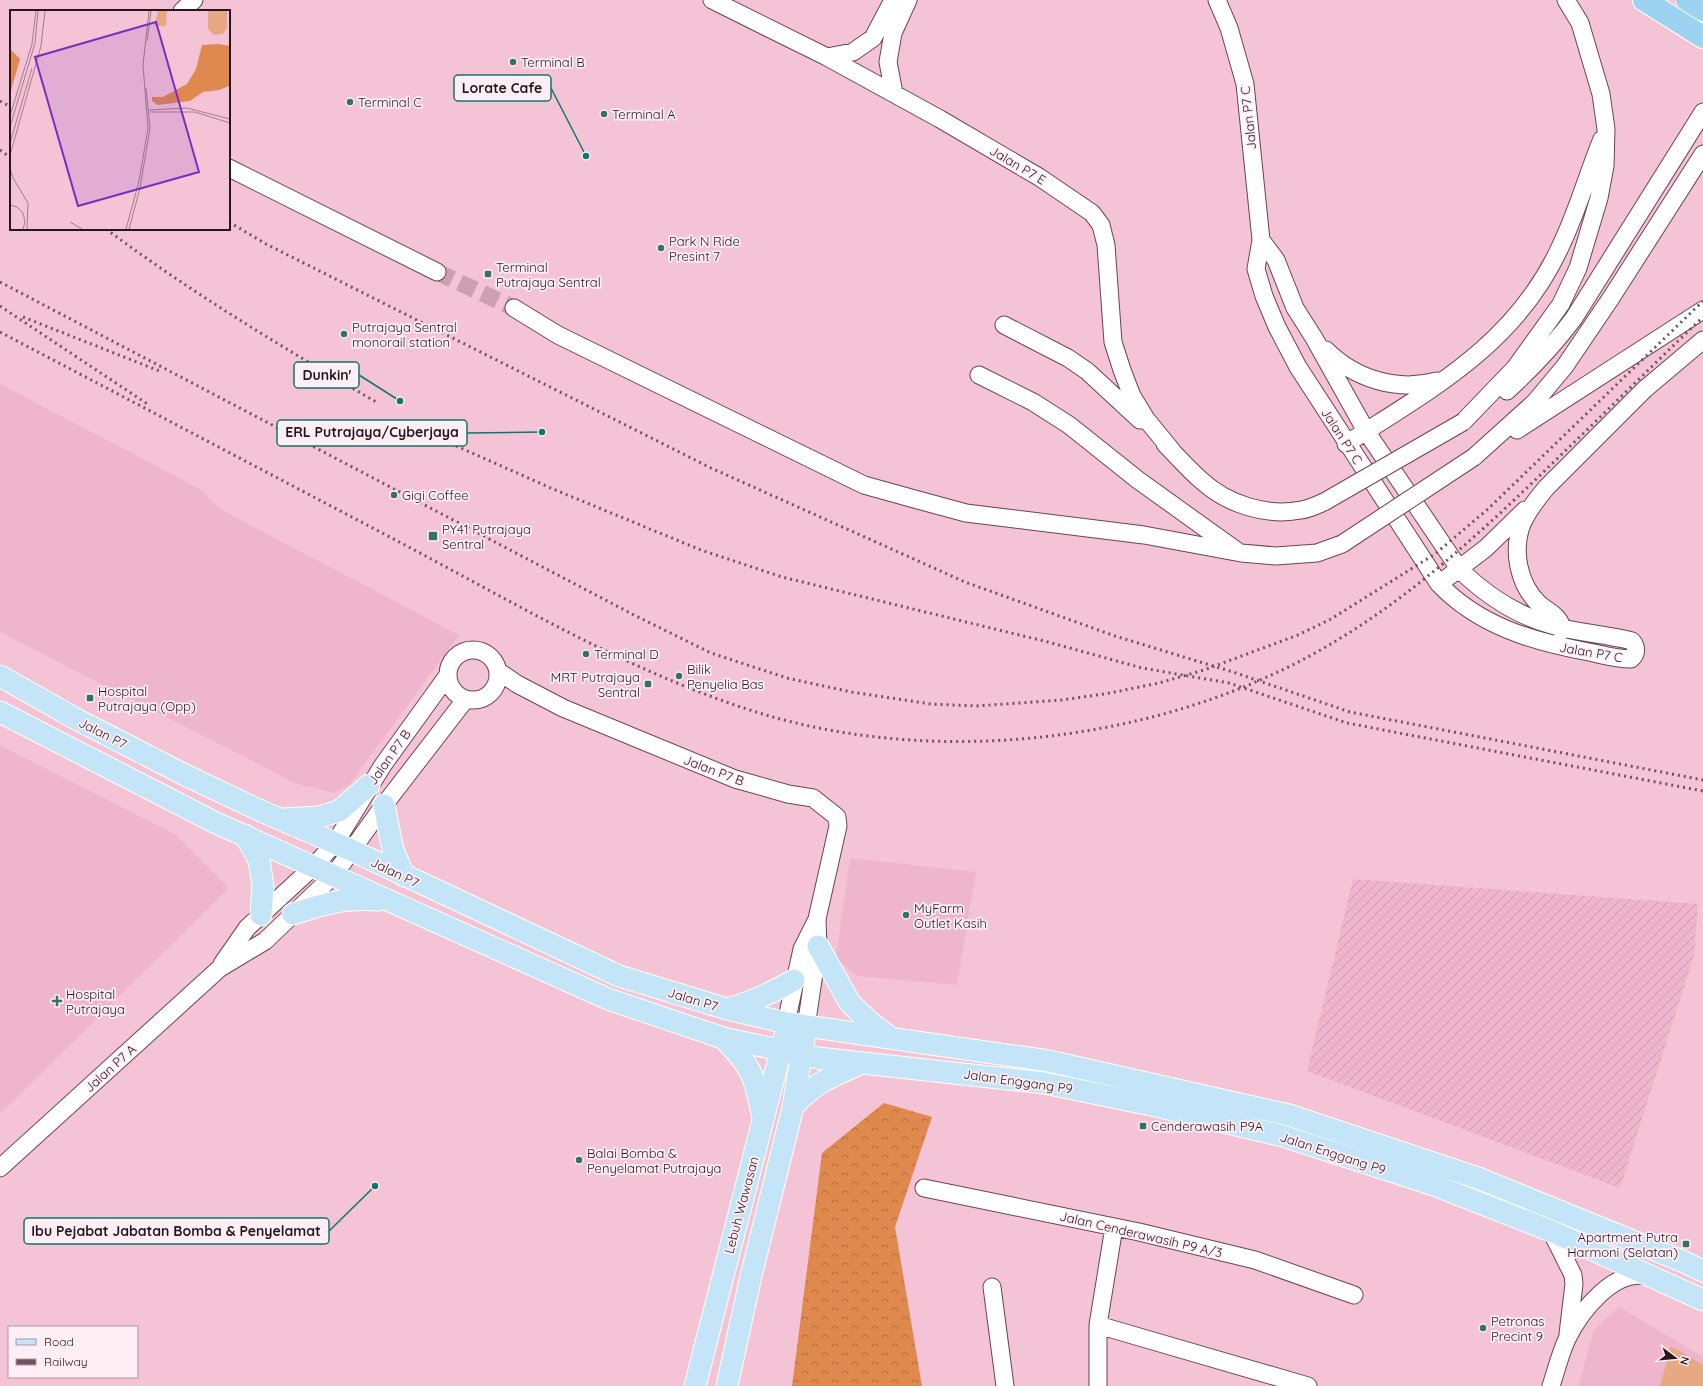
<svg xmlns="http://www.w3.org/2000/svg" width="1703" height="1386" font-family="Quicksand,sans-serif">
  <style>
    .built { fill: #efb5cc }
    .industrial { fill: url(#industrial-furrows) }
    .grass { fill: #e8a982 }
    .forest { fill: url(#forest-crowns) }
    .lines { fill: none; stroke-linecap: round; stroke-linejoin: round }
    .minor-tunnel { stroke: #cca0b1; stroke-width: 17; stroke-dasharray: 17 8; stroke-linecap: butt }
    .minor-casing { stroke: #6d4355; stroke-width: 19 }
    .major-casing { stroke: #fff; stroke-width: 23 }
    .highway-casing { stroke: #fff; stroke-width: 24 }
    .minor { stroke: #fff; stroke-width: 17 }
    .major { stroke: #c4e5f7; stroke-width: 21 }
    .highway { stroke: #9cd3f1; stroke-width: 22 }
    .rail { stroke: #70535e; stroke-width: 3; stroke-dasharray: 2 4; stroke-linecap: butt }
    .minor-bridge-casing { stroke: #6d4355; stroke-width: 19; stroke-linecap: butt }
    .minor-bridge { stroke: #fff; stroke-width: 17 }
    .poi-dot { fill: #337362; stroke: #ffeff5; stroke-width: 1.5 }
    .labels { text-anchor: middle; stroke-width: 3.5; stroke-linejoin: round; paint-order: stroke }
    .poi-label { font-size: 13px; fill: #28161e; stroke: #ffeff5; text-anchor: start }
    .street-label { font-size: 13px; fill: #28161e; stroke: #ffeff5 }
    .inset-road { fill: none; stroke: #a37e8c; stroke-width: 1 }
    .view { fill: #7b2cbf; fill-opacity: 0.15; stroke: #7b2cbf; stroke-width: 2 }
    .inset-edge { fill: none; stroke: #28161e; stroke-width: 2 }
    .leader { fill: none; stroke: #0f766e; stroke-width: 1.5 }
    .callout-dot { fill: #0f766e; stroke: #ffeff5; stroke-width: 1.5 }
    .callout { fill: #ffeff5; stroke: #0f766e; stroke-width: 1.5 }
    .callout-label { font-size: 14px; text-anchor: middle; font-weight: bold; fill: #28161e }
  </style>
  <defs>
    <pattern id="industrial-furrows" width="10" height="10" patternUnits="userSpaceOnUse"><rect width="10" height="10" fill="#efb5cc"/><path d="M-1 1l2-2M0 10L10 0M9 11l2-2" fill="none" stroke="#cd9baf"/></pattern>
    <pattern id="forest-crowns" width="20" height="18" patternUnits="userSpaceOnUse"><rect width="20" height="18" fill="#e0894e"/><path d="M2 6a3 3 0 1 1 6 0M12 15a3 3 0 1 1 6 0" fill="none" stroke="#b66f40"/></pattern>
  </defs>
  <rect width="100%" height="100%" fill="#f5c3d6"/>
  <path class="built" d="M 0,384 L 200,489 L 218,508 L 459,635 L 349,785 L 334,793 L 297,784 L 0,632 Z
    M 0,745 L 176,835 L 229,888 L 0,1114 Z
    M 850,858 L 976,872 L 957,985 L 856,976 L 836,958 Z
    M 1619,1307 L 1703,1357 L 1703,1386 L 1578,1386 L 1594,1330 Z"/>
  <path class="industrial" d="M 1353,879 L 1698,904 L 1694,956 L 1620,1188 L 1307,1071 Z"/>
  <path class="grass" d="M 1671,1346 L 1703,1365 L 1703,1386 L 1660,1386 Z"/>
  <path class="forest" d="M 884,1103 L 932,1117 L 895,1227 L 922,1386 L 792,1386 L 822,1153 Z"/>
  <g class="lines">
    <path class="minor-tunnel" d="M 437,272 L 514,308"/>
    <g class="minor-casing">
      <path id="minor" d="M 712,0 L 827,57 L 940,119 L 1039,177 L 1092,213 L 1101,225 L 1106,245 L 1113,342 L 1122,370 L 1132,396 L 1146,419 L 1173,452
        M 1217,0 L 1229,28 L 1245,84 L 1261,240 L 1256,269 L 1264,296 L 1277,327 L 1298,367 L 1439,584 C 1479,626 1534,642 1589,652 C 1603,655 1617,659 1631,659 C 1637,654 1637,647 1632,641 C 1605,634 1577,633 1551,625 C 1516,615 1485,594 1460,570 L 1366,431 L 1314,338 L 1295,308 L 1276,260 L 1261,240
        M 182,11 L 194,0
        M 827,57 L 853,52 L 873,38 L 893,0
        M 894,93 L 888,62 L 893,33 L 908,0
        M 229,168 L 437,272
        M 514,308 L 558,335 L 864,485 L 918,500 L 966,513 L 1144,535 L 1241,553 L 1276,556 L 1317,553 L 1342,544
        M 1004,325 L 1068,358 L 1087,371 L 1140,420
        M 1326,350 C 1355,379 1397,392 1437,381
        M 979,375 L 1033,402 L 1069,425 L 1138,480 L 1237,551
        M 1507,391 C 1532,368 1554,345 1574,318 L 1703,112
        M 1463,422 L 1515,368 L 1561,304 L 1578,268 L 1599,198 L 1605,166 L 1606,129 L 1601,94 L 1580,23 L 1566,0
        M 1517,430 L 1703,310
        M 1165,444 C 1177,456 1189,470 1202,481 C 1227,504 1267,517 1301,510 C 1309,509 1317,505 1324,502
        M 1346,444 C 1433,388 1518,343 1562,243 C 1578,209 1588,173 1602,139
        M 1474,457 L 1535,402 L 1565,366 L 1611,298 L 1703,154
        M 1439,584 L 1486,548 L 1525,510
        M 1561,631 C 1564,618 1547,611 1539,604 C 1518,584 1512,550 1522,524 C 1528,510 1537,499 1546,488 L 1645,389 L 1703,340
        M448 675a25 25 0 1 1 50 0a25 25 0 1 1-50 0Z
        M 498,671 L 517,684 L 563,708 L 735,779 L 788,794 L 813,798 L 837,817 L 838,826 L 817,919 L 818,946 L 806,1027
        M 222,964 L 247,928 L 314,866 L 335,843 L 383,765 L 448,675
        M 786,1023 L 802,949 L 816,921
        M 0,1168 L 220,968 L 265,941 L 334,875 L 384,805 L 465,700
        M 924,1188 L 1139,1232 L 1255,1260 L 1354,1295
        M 1551,1231 L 1573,1275 L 1574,1284 L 1568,1334
        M 992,1287 L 1005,1386
        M 1098,1325 L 1308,1386
        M 1098,1386 L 1098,1325 L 1114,1227
        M 1551,1386 C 1556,1371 1560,1354 1567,1339 C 1580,1312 1615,1266 1650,1277"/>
    </g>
    <g class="major-casing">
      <path id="major" d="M 0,676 L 78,720 L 183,774 L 261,811 L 351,850 L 619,976 L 727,1009 L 786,1023 L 1049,1061 L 1289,1115 L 1478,1178 L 1682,1261 L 1703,1271
        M 0,712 L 216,823 L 608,999 L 723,1038 L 818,1058 L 1044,1083 L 1156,1106 L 1283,1136 L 1434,1185 L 1551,1231 L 1703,1300
        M 384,805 L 393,850 L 404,876
        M 284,819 L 319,817 L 339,811 L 369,785
        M 245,835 L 259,860 L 263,885 L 261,915
        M 293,914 C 327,903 343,898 379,900
        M 818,946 L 850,1003 L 871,1023 L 891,1038
        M 727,1009 C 752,1002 772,993 794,980
        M 723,1038 C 752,1067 754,1074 762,1114
        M 793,1107 C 816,1081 831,1077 862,1063
        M 695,1386 L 784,1038
        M 727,1386 L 751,1276 L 793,1107 L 804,1039"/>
    </g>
    <g class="highway-casing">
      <path id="highway" d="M 1644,0 L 1703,37
        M 1687,0 L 1703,10"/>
    </g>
    <use href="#minor" class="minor"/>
    <use href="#major" class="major"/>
    <use href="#highway" class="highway"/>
    <path class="rail" d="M 0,101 L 11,107
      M 0,150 L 11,158
      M 229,222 L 266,244 L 711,468 L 965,582 L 1115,636 L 1233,672 L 1350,712 L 1703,780
      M 106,229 C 192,293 285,349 378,403
      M 0,282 L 634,615 L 711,653 L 787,678 L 851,692 L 931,704 L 976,706 L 1062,700 L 1110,693 L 1159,683 L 1204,670 L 1298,635 L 1331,619 L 1435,554 L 1488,509 L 1703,301
      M 0,306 L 149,405
      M 23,317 L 162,372
      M 0,332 C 135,403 270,474 405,545 C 522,607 639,677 766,715 C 949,769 1177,739 1339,639 C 1423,588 1493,521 1563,453 C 1610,408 1656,362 1703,317
      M 445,441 L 553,489 L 701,550 L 782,577 L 1048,642 L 1142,668 L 1229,683 L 1347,723 L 1703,791"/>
    <g class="minor-bridge-casing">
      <path id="minor-bridge" d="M 1324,502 L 1463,422
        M 1342,544 L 1474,457"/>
    </g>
    <use href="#minor-bridge" class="minor-bridge"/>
  </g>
  <g class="poi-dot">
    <circle cx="513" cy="62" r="4"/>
    <circle cx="350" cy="102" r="4"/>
    <circle cx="604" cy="114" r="4"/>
    <circle cx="661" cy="248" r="4"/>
    <rect x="484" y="270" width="8" height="8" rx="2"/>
    <circle cx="344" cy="334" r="4"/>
    <circle cx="394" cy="495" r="4"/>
    <rect x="428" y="531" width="10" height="10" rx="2"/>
    <circle cx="586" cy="654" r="4"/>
    <circle cx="679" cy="676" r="4"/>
    <rect x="644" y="680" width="8" height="8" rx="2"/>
    <rect x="86" y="694" width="8" height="8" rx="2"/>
    <circle cx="906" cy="915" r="4"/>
    <path d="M55 995h4v4h4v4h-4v4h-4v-4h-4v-4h4z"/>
    <rect x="1139" y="1122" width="8" height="8" rx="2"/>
    <circle cx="579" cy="1160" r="4"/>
    <rect x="1682" y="1240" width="8" height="8" rx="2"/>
    <circle cx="1483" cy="1328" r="4"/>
  </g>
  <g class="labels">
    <g class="poi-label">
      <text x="521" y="67">Terminal B</text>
      <text x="358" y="107">Terminal C</text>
      <text x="612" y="119">Terminal A</text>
      <text x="669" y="246">Park N Ride<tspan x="669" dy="15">Presint 7</tspan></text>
      <text x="496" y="272">Terminal<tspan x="496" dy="15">Putrajaya Sentral</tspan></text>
      <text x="352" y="332">Putrajaya Sentral<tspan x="352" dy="15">monorail station</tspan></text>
      <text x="402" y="500">Gigi Coffee</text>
      <text x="442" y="534">PY41 Putrajaya<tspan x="442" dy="15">Sentral</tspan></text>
      <text x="594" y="659">Terminal D</text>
      <text x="687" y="674">Bilik<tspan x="687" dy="15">Penyelia Bas</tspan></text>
      <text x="640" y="682" text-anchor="end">MRT Putrajaya<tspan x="640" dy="15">Sentral</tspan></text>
      <text x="98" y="696">Hospital<tspan x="98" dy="15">Putrajaya (Opp)</tspan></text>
      <text x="914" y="913">MyFarm<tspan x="914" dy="15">Outlet Kasih</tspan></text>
      <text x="66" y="999">Hospital<tspan x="66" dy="15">Putrajaya</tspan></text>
      <text x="1151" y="1131">Cenderawasih P9A</text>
      <text x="587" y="1158">Balai Bomba &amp;<tspan x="587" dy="15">Penyelamat Putrajaya</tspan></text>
      <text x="1678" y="1242" text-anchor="end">Apartment Putra<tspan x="1678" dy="15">Harmoni (Selatan)</tspan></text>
      <text x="1491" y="1326">Petronas<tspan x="1491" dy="15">Precint 9</tspan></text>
    </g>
    <g class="street-label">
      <text transform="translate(1248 118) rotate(-96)" y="5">Jalan P7 C</text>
      <text transform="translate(1018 165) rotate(31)" y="5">Jalan P7 E</text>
      <text transform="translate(1342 436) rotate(57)" y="5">Jalan P7 C</text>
      <text transform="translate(1591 652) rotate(10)" y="5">Jalan P7 C</text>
      <text transform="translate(103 733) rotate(27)" y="5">Jalan P7</text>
      <text transform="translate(389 757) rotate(-55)" y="5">Jalan P7 B</text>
      <text transform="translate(714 770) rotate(21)" y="5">Jalan P7 B</text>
      <text transform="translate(395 872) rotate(26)" y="5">Jalan P7</text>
      <text transform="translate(693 999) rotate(17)" y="5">Jalan P7</text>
      <text transform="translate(110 1068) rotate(-42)" y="5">Jalan P7 A</text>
      <text transform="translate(1018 1081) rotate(8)" y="5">Jalan Enggang P9</text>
      <text transform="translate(1333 1153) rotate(18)" y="5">Jalan Enggang P9</text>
      <text transform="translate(741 1205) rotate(-75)" y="5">Lebuh Wawasan</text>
      <text transform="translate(1141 1234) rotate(13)" y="5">Jalan Cenderawasih P9 A/3</text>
    </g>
  </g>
  <g transform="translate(10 10)">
    <rect width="220" height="220" fill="#f5c3d6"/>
    <path d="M 148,1 L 157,1 L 156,16 L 144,16 ZM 198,1 L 217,1 L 217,18 L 213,24 L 204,25 L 198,19 Z" fill="#e8a982"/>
    <path d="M 209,34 L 220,36 L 219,76 L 209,80 L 193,82 L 180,91 L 148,95 L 142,91 L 142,87 L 153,87 L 177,74 L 186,59 L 192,35 ZM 0,39 L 10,49 L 0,84 Z" fill="#e0894e"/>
    <path class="inset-road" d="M 137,31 L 141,1M 139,100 L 177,98 L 220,109M 140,102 L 185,102 L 220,113M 0,106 L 22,34 L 26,1M 0,117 L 25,33 L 28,1M 0,133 L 22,58M 0,145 L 31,36 L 35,1M 0,158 L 3,168 L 18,193 L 17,219M 0,195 L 7,197 L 13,203 L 15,212 L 13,219M 60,212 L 72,219M 116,219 L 129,171 L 138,118 L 133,55 L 139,1M 119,219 L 130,178 L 140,118 L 136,78"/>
    <path class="view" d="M 146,12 L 189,162 L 68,196 L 25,47 Z"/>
    <rect width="220" height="220" class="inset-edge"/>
  </g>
  <path class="leader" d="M586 156L551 88M400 401L359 375M542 432L467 433M375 1186L329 1231"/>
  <g class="callout-dot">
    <circle cx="586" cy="156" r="4"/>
    <circle cx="400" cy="401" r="4"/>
    <circle cx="542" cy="432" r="4"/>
    <circle cx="375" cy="1186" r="4"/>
  </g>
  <g class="callout">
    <rect x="454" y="75" width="97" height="26" rx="4"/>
    <rect x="294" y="362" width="65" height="26" rx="4"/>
    <rect x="277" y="420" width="190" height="26" rx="4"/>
    <rect x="24" y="1218" width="305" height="26" rx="4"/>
  </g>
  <g class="callout-label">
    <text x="502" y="93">Lorate Cafe</text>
    <text x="327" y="380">Dunkin'</text>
    <text x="372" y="437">ERL Putrajaya/Cyberjaya</text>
    <text x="176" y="1236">Ibu Pejabat Jabatan Bomba &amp; Penyelamat</text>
  </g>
  <rect x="8" y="1326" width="130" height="52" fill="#ffeff5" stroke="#a9989f"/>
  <rect x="16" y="1339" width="20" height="6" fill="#c4e5f7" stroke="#a9989f"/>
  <text x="44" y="1346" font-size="12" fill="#28161e">Road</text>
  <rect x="16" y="1359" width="20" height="6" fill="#70535e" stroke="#a9989f"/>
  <text x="44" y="1366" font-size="12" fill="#28161e">Railway</text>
  <g transform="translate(1675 1358) rotate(106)" stroke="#ffeff5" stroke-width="3" paint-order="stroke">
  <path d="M0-3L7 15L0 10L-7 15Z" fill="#28161e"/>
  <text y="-6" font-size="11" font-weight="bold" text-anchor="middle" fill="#28161e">N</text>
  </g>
</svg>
